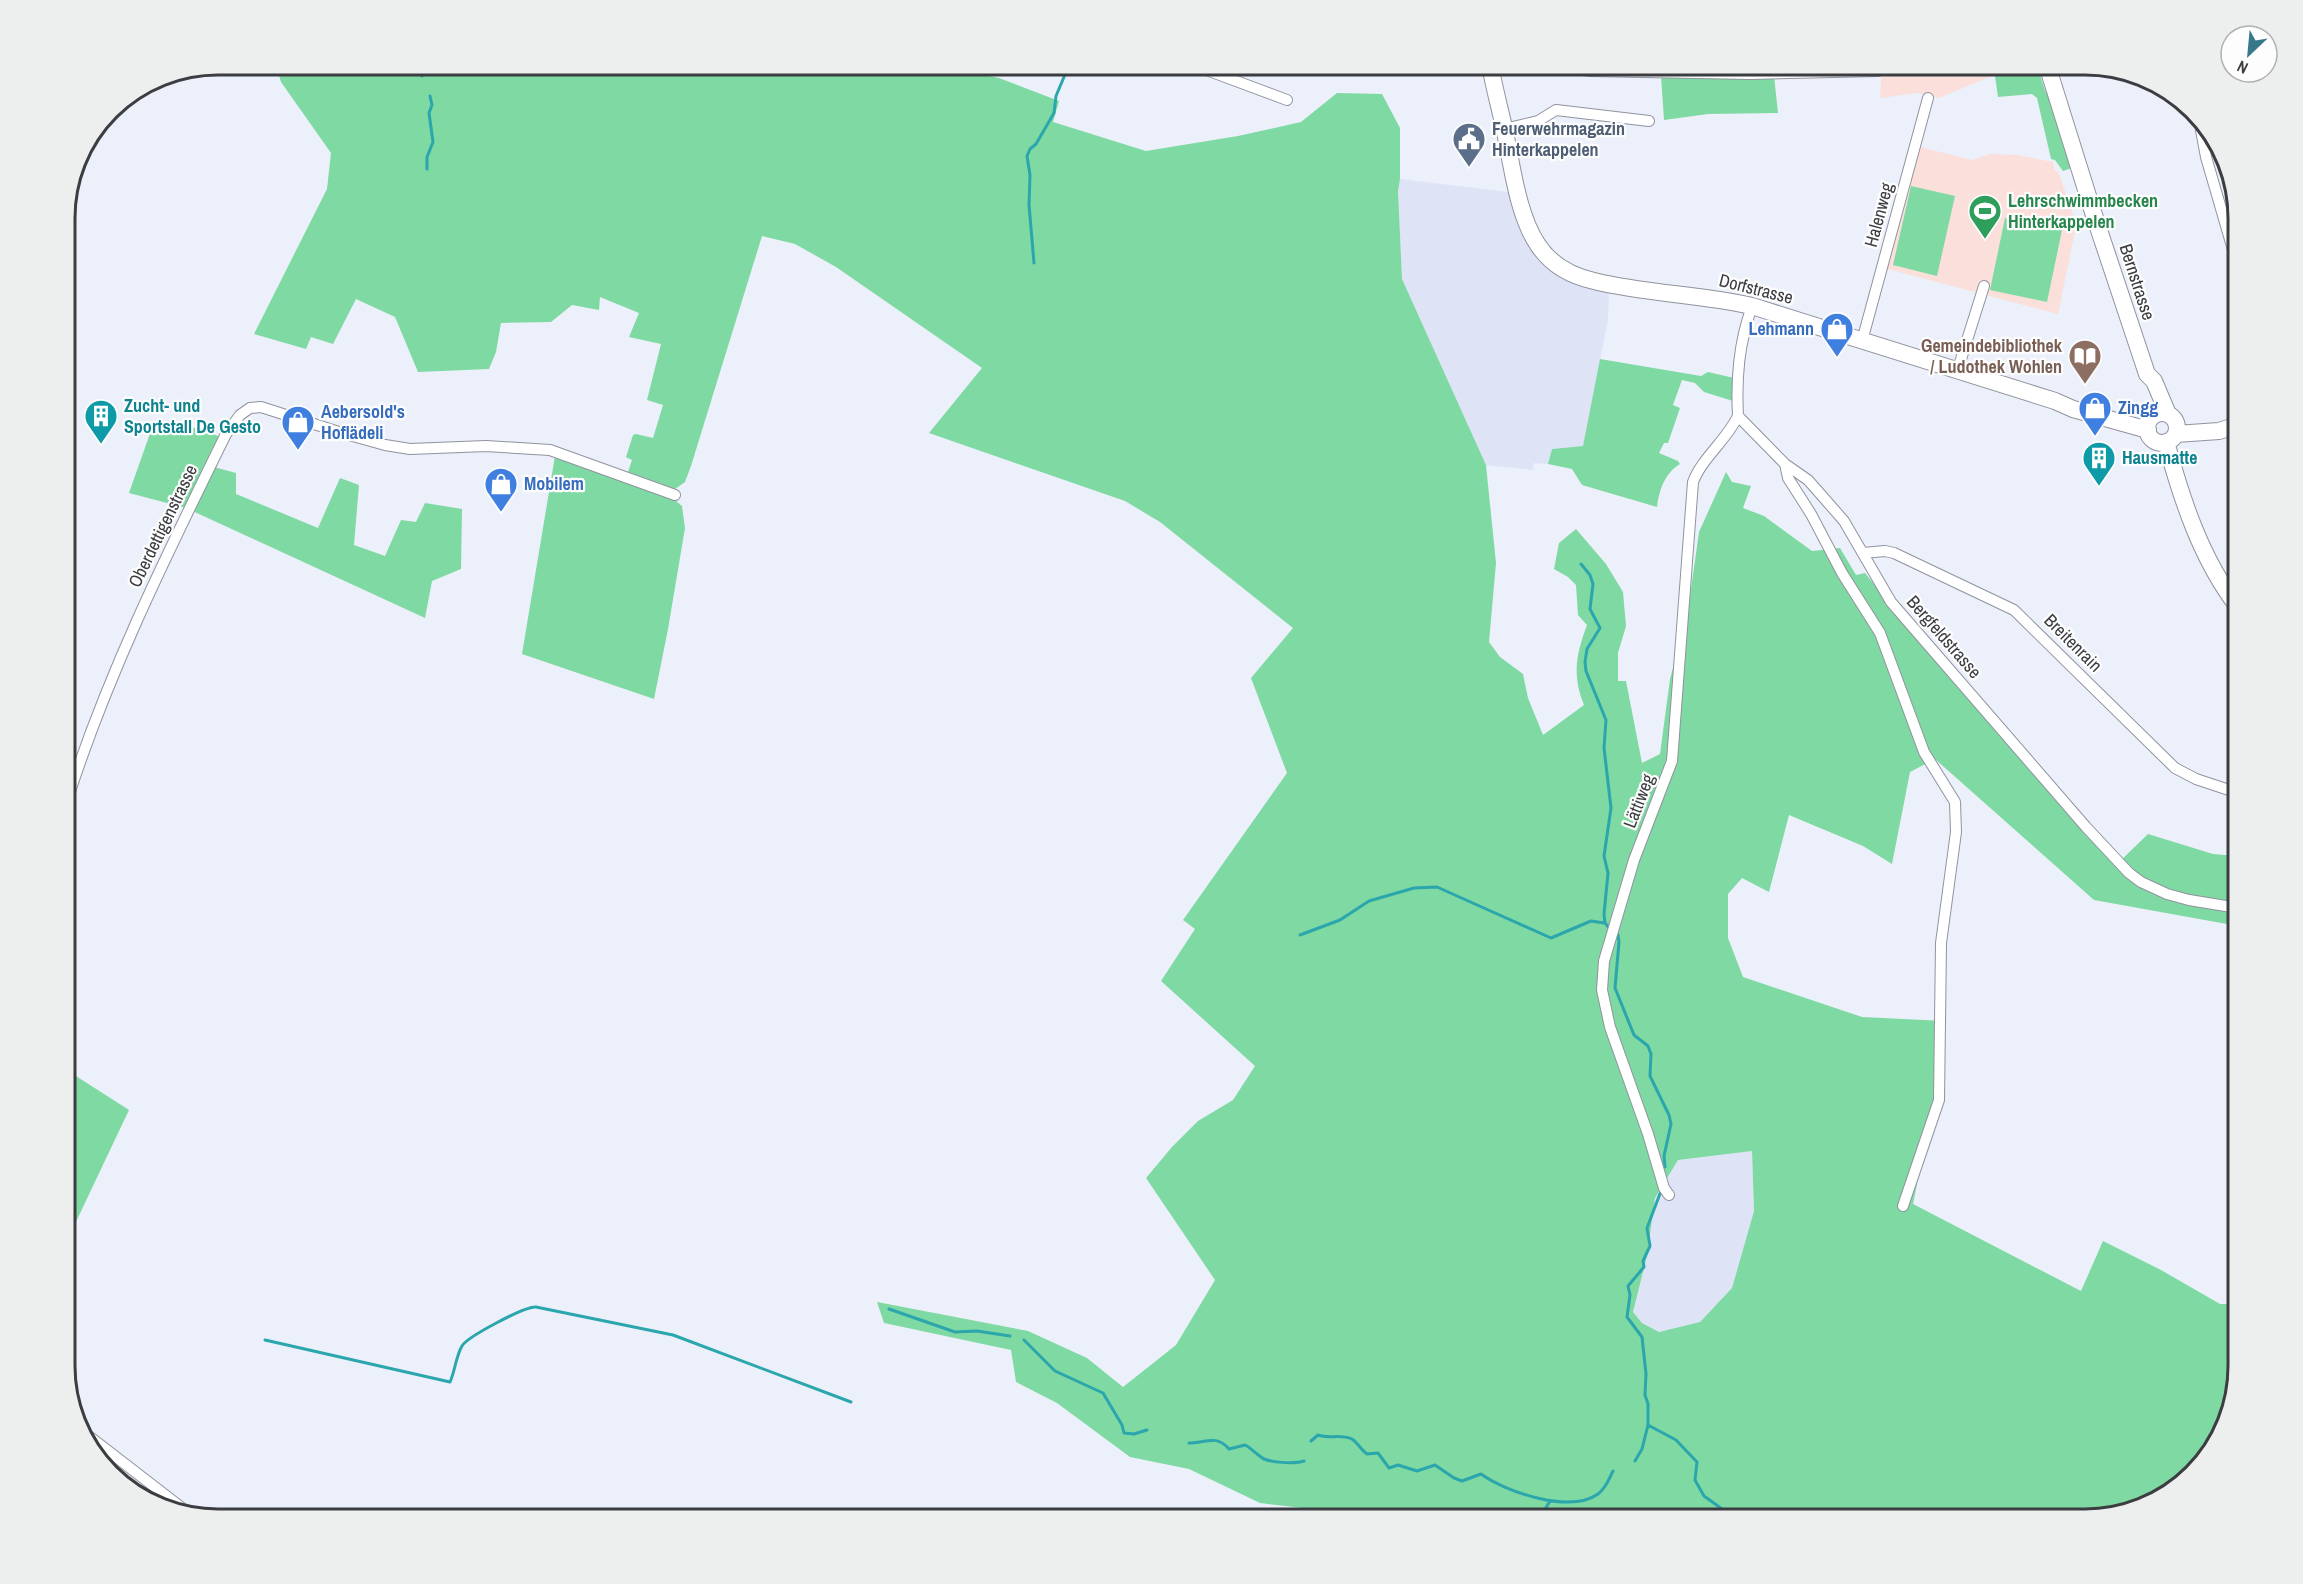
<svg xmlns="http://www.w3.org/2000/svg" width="2303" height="1584" font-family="'Archivo Narrow',sans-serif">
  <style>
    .commercial { fill: #fadfda }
    .built { fill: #dee3f6 }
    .green { fill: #7fd9a2; fill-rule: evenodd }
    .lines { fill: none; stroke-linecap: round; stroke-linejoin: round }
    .stream { stroke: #2ba6ad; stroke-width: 3 }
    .street-casing { stroke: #90939e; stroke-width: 12 }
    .secondary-casing { stroke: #90939e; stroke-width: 18 }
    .street { stroke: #fff; stroke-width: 10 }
    .secondary { stroke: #fff; stroke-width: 16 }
    .labels { text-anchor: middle; stroke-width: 4.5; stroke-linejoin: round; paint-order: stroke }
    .service-label { font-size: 18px; font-weight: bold; fill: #4e5e75; stroke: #fdfdfd; text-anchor: start }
    .leisure-label { font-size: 18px; font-weight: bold; fill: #27864d; stroke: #fdfdfd; text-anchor: start }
    .street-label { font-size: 18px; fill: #3b3d41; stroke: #fdfdfd }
    .shop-label { font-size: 18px; font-weight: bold; fill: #366cbe; stroke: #fdfdfd; text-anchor: start }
    .education-label { font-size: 18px; font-weight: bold; fill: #785e54; stroke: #fdfdfd; text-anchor: end }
    .culture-label { font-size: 18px; font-weight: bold; fill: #0d838f; stroke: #fdfdfd; text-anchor: start }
    .rim { fill: none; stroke: #3b3d41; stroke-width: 3 }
  </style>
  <rect width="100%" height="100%" fill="#ecf0fb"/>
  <path class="commercial" d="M 1882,65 L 2037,65 L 2039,72 L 2016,76 L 2006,70 L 1939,98 L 1917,93 L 1880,98 Z
    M 1916,146 L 1972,160 L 1990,154 L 2017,155 L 2053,162 L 2054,169 L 2059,174 L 2079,232 L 2075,231 L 2058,314 L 1884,268 Z"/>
  <path class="built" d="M 1400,179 L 1508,192 L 1537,260 L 1564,280 L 1609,290 L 1608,320 L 1583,446 L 1552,449 L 1548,464 L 1534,463 L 1533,470 L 1486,465 L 1402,279 L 1398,191 Z
    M 1752,1151 L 1754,1211 L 1732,1288 L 1700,1322 L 1659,1332 L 1642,1323 L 1633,1312 L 1647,1256 L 1655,1198 L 1678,1160 Z"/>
  <path class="green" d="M 276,65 L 934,65 L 999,78 L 1059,101 L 1053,122 L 1146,151 L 1238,136 L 1301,122 L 1337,93 L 1382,94 L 1400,128 L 1400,179 L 1398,191 L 1402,279 L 1486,465 L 1496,563 L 1489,642 L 1500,657 L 1523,674 L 1528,698 L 1543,735 L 1584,705 C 1572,675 1576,655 1587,625 L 1578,615 L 1576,585 L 1568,577 L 1554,569 L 1559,543 L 1576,529 L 1606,564 L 1623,592 L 1626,626 L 1618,653 L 1618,681 L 1626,681 L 1642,763 L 1660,754 L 1670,679 L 1687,617 L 1699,532 L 1726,472 L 1732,482 L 1751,486 L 1743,508 L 1764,516 L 1812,551 L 1840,548 L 1856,575 L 1865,573 C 1945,674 2029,771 2115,866 L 2148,834 L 2213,854 L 2238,856 L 2238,926 L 2094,900 L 1935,759 L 1910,772 L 1892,864 L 1863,846 L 1789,815 L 1769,892 L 1742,878 L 1728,894 L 1728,938 L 1743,977 L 1862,1017 L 1944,1021 L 1932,1109 L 1913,1204 L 2081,1291 L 2103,1241 L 2161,1270 L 2220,1304 L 2238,1304 L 2238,1366 L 2212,1451 L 2153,1503 L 2085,1519 L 1399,1519 L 1260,1503 L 1189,1469 L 1130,1457 L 1057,1403 L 1016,1382 L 1011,1350 L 884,1323 L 877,1302 L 1028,1331 L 1087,1358 L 1123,1387 L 1176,1345 L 1215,1280 L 1146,1178 L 1172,1147 L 1198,1121 L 1233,1100 L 1255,1066 L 1161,981 L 1195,929 L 1183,920 L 1287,773 L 1251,678 L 1293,628 L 1160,522 L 1125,501 L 929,433 L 982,368 L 836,267 L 795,244 L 762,236 L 691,466 L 685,482 L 675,489 L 628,472 L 632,460 L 626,457 L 633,435 L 636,434 L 653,438 L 663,405 L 647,400 L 661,344 L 629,337 L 639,313 L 600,297 L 599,310 L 572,305 L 551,322 L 501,323 L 496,352 L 489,369 L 418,372 L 395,317 L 356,299 L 333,344 L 311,337 L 306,349 L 254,334 L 327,189 L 331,153 L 281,82 ZM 1752,1151 L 1754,1211 L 1732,1288 L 1700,1322 L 1659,1332 L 1642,1323 L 1633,1312 L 1647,1256 L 1655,1198 L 1678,1160 Z
    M 2006,70 L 2016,76 L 2039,72 L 2046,93 L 2048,93 L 2072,168 L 2063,171 L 2055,160 L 2051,159 L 2037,98 L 2032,94 L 1998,97 L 1995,76 Z
    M 1661,76 L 1774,76 L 1778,113 L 1708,114 L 1664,120 Z
    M 1911,186 L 1955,196 L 1937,276 L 1893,265 Z
    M 2005,218 L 2062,230 L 2047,302 L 1990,290 Z
    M 1600,359 L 1701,376 L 1708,372 L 1734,378 L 1733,401 L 1704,392 L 1695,383 L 1682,380 L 1673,405 L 1680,408 L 1668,443 L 1664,443 L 1659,453 L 1678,461 L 1680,464 C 1665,473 1659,490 1657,507 L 1582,485 L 1572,469 L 1548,464 L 1552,449 L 1583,446 Z
    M 153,425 L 186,425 L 224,438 L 210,466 L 236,473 L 236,494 L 318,528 L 340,478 L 359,485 L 354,545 L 385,556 L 401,520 L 416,522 L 425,503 L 462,509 L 461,569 L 432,581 L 425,618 L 186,508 L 129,493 Z
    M 555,456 L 670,496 L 682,506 L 685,528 L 668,629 L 654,699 L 522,654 Z
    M 65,1069 L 129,1110 L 65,1245 Z"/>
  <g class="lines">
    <path class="stream" d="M 418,65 L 422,76
      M 427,169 L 427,157 L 433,142 L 429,113 L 432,105 L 430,96
      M 1034,263 L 1029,205 L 1030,175 L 1027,156 L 1030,149 L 1036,144 L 1054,113 L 1056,96 L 1069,65
      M 1581,564 L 1590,575 L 1593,584 L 1590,609 L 1600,628 L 1587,649 L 1585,662 L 1586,671 L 1606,720 L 1604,748 L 1611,808 L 1604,856 L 1608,873 L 1604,914 L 1605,923 L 1610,929
      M 1615,932 L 1618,935 L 1619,942 L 1615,988 L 1634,1035 L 1648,1046 L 1651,1054 L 1650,1076 L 1669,1115 L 1671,1124 L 1664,1156 L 1665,1167
      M 1300,935 L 1340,920 L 1369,901 L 1414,888 L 1437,887 L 1551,938 L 1591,921 L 1604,923
      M 889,1309 L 955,1332 L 977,1331 L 1010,1336
      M 265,1340 L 450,1382 C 455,1371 456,1356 462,1346 C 467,1337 525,1306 536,1307 L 673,1335 L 851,1402
      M 1024,1340 L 1055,1371 L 1103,1393 L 1122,1425 L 1124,1433 L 1134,1434 L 1147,1430
      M 1648,1425 L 1676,1440 L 1697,1462 L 1695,1480 L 1704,1496 L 1736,1519
      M 1311,1441 L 1318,1435 C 1329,1439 1341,1434 1352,1439 C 1358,1443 1361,1450 1367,1454 L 1378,1453 L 1389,1468 L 1398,1465 L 1417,1471 L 1435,1465 L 1454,1478 L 1462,1481 L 1481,1474 C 1506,1492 1570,1514 1598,1494 C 1606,1488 1609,1479 1613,1471
      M 1189,1443 C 1206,1443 1216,1434 1229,1449 L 1245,1445 C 1251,1448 1255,1453 1261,1457 C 1268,1463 1295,1464 1304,1461
      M 1635,1461 L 1642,1449 L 1648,1425 L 1648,1404 L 1645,1395 L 1646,1374 L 1642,1337 L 1627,1317 L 1630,1295 L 1628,1286 L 1644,1267 L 1643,1261 L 1650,1246 L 1647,1228 L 1661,1191
      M 1539,1519 L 1550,1501"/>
    <g class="street-casing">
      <path id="street" d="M 1193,65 L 1287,100
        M 1548,65 L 1591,71 L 1751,74 L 1878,71
        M 2200,125 L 2206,157 L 2238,267
        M 1504,129 L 1538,121 L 1556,110 L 1649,121
        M 1752,306 C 1739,343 1736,377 1738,416 L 1785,464 L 1808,480 L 1823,497 L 1844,521 L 1891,602 L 2086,827 L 2129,873 L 2141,882 L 2167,894 L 2189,900 L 2238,908
        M 1862,341 L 1928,98
        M 1957,372 L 1984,286
        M 1785,464 L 1788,478 L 1811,514 L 1842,573 L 1880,633 L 1924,752 L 1955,802 L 1956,832 L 1941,943 L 1939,1100 L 1903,1206
        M 1863,553 L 1885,551 L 1894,553 L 2014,610 L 2175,768 L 2196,779 L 2238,793
        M 65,807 C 106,677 166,556 226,434 L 240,415 L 250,408 L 261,407 L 342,433 L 385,445 L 410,449 L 486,446 L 550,450 L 675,495
        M 1669,1195 L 1664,1188 L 1648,1134 L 1610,1027 L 1602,990 L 1604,961 L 1634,860 L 1672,761 L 1693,482 C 1702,458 1726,441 1738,416
        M 81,1430 L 182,1508"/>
    </g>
    <g class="secondary-casing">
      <path id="secondary" d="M 1490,65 C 1494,87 1500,109 1505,132 C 1512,166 1518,216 1538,245 C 1551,265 1572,276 1594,281 C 1646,294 1700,294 1752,306 L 2055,401 L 2073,409 L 2148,430
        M 2047,65 L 2093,212 L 2147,374 L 2154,381 L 2168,414
        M2147 428a15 15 0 1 1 30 0a15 15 0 1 1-30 0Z
        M 2176,434 L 2219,431 L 2238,425
        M 2166,442 C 2182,500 2201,559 2238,607"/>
    </g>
    <use href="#street" class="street"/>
    <use href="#secondary" class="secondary"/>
  </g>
  <defs>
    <g id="civic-pin" transform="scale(1.725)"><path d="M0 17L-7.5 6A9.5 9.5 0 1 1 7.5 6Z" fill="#5c6f8a" stroke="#fdfdfd"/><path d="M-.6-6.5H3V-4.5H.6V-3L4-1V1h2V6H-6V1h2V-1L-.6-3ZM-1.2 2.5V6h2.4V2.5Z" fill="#fff"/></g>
    <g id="stadium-pin" transform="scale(1.725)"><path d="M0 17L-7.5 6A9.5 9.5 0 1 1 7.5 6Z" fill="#2e9e5b" stroke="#fdfdfd"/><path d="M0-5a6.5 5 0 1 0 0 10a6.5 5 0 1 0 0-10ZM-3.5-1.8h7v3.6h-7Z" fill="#fff"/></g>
    <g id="shop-pin" transform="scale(1.725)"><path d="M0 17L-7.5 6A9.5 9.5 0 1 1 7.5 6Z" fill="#3f7fe0" stroke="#fdfdfd"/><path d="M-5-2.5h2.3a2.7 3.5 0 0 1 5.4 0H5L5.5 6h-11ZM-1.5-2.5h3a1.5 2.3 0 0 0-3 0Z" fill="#fff"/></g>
    <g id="library-pin" transform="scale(1.725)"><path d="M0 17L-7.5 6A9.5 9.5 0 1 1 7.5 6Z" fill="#8d6e63" stroke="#fdfdfd"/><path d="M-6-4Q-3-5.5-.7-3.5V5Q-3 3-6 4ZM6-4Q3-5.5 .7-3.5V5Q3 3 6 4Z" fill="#fff"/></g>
    <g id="building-pin" transform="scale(1.725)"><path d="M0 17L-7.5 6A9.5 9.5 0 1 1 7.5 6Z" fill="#0f9aa8" stroke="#fdfdfd"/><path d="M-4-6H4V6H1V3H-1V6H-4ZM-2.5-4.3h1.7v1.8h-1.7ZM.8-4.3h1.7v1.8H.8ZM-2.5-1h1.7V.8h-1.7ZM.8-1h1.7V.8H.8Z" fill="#fff"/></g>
  </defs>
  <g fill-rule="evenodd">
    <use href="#civic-pin" x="1469" y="139"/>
    <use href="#stadium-pin" x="1985" y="211"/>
    <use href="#shop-pin" x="1837" y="329"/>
    <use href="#library-pin" x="2085" y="356"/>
    <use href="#shop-pin" x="2095" y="408"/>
    <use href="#building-pin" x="101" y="416"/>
    <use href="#shop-pin" x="298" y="422"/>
    <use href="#building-pin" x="2099" y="458"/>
    <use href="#shop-pin" x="501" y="484"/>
  </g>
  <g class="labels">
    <g class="service-label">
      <text x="1492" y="135">Feuerwehrmagazin<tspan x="1492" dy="21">Hinterkappelen</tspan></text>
    </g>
    <g class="leisure-label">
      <text x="2008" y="207">Lehrschwimmbecken<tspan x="2008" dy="21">Hinterkappelen</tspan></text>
    </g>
    <g class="street-label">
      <text transform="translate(1879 215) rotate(-75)" y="6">Halenweg</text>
      <text transform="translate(2137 282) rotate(72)" y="6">Bernstrasse</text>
      <text transform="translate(1756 289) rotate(14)" y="6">Dorfstrasse</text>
      <text transform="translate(163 526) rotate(-64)" y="6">Oberdettigenstrasse</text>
      <text transform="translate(1944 637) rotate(49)" y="6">Bergfeldstrasse</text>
      <text transform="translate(2073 643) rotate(45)" y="6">Breitenrain</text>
      <text transform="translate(1639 801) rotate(-69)" y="6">Lättiweg</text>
    </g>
    <g class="shop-label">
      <text x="1814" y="335" text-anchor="end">Lehmann</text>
      <text x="2118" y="414">Zingg</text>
      <text x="321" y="418">Aebersold's<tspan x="321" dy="21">Hoflädeli</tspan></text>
      <text x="524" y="490">Mobilem</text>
    </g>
    <g class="education-label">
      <text x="2062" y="352">Gemeindebibliothek<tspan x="2062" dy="21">/ Ludothek Wohlen</tspan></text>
    </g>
    <g class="culture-label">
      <text x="124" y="412">Zucht- und<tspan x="124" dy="21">Sportstall De Gesto</tspan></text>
      <text x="2122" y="464">Hausmatte</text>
    </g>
  </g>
  <path d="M0 0H2303V1584H0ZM218 75H2085A143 143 0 0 1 2228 218V1366A143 143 0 0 1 2085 1509H218A143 143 0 0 1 75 1366V218A143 143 0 0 1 218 75Z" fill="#edeeee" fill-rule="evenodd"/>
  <path class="rim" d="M218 75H2085A143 143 0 0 1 2228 218V1366A143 143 0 0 1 2085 1509H218A143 143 0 0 1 75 1366V218A143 143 0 0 1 218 75Z"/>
  <g transform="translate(2249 54) rotate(206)"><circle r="28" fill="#fdfdfd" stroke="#afb0b2" stroke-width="1.5"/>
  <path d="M0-4.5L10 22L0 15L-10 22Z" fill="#36798a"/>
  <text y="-9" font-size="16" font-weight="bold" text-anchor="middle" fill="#3b3d41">N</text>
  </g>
</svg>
